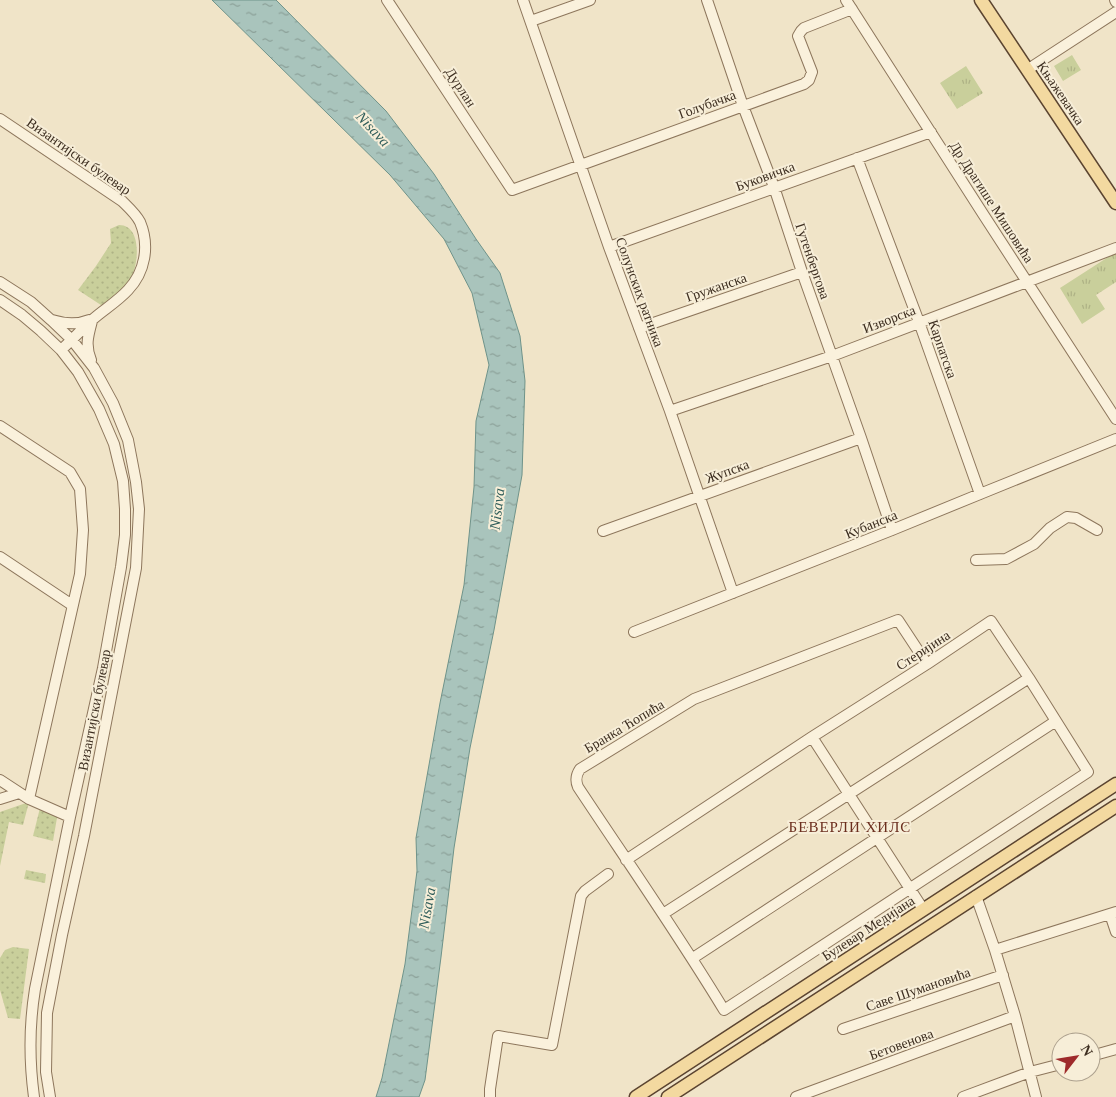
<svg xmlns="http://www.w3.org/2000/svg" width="1116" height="1097" font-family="Georgia,serif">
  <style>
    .grass { fill: url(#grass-dots) }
    .park { fill: url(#park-tufts) }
    .water { fill: url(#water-ripples); stroke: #6f938a }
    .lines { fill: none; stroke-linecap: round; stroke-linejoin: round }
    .minor-casing { stroke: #8d765c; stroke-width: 12 }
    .major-casing { stroke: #5b4430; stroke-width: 15 }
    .minor { stroke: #faf1dc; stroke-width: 10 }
    .major { stroke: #f3d9a0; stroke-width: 12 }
    .labels { text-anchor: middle; stroke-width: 4; stroke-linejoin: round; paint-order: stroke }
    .street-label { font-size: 14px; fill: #3d2e20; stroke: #f7eed8 }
    .water-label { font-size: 15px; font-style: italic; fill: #2f5d5a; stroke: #f7eed8 }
    .neighbourhood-label { font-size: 15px; letter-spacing: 1px; fill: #6b2e1e; stroke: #f7eed8 }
  </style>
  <defs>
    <pattern id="grass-dots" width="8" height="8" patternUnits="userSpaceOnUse" patternTransform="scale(1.25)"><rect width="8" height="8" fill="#c9cf9b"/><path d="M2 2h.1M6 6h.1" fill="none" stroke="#aeb285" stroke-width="1.8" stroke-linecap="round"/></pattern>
    <pattern id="park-tufts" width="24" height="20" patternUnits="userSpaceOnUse" patternTransform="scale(1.25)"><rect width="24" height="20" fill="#c9cf9b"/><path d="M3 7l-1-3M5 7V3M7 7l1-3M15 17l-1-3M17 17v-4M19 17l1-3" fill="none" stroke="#aeb285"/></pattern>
    <pattern id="water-ripples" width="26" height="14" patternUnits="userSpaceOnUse" patternTransform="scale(1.25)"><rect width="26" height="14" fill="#a9c4bc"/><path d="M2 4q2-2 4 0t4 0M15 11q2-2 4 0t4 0" fill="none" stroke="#8ba098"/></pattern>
  </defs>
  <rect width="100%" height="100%" fill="#f0e4c8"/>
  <path class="grass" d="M 119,225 C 143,225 139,267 129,282 C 123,291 112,299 104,307 L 78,290 L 96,266 L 111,243 L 110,229 Z
    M 29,802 L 23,825 L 9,822 L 0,866 L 0,812 Z
    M 41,804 L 58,812 L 53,841 L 33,836 Z
    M 26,870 L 46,874 L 45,883 L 24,879 Z
    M 13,947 L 29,949 L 20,1019 L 8,1018 L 0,990 L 0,958 L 5,950 Z"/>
  <path class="park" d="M 1072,55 L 1081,70 L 1063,81 L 1054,66 Z
    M 966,66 L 983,93 L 957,109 L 940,83 Z
    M 1116,252 L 1116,282 L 1096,295 L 1105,309 L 1082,324 L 1060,288 Z"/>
  <path class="water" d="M 212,0 L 276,0 L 386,111 L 434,174 L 476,239 L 500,273 L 520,336 L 525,381 L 522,475 L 494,630 L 470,748 L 454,848 L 441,957 L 425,1080 L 419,1097 L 376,1097 L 382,1078 L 405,964 L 417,871 L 416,838 L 440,703 L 464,585 L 474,487 L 476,421 L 489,365 L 472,293 L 444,239 L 390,175 Z"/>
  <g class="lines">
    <g class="minor-casing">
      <path id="minor" d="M 387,0 L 512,190 L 804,84 L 809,80 L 812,72 L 798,36 L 801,31 L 804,28 L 852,9
        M 523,0 L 609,247 L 670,411 L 733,593
        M 707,0 L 743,106 L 774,187 L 802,272 L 861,438 L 892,530
        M 846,0 L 983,214 L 1116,419
        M 1115,0 L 1116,2
        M 531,21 L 590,0
        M 1027,70 L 1116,12
        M 0,119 L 122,201 C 128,207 136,214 140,222 C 150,246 145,272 128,290 C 117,302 103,310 92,320 C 81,330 72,340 61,350
        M 857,158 L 919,322 L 980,494
        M 609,247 L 931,132
        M 0,282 L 31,302 L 51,320 L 72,340 L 94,368 L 113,403 L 128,440 L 136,482 L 139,509 L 136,568 L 84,836 L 62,935 L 47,1013 L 46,1072 L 50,1097
        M 0,300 L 22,315 L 41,331 L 61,350 L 78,372 L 99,409 L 114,444 L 123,481 L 125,509 L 125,535 L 121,567 L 103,668 L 70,817 L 35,989 C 29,1026 29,1060 34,1097
        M 52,320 C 65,324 77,325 89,320
        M 639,328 L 802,272
        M 91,360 C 85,345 88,336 92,321
        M 670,411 L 832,356 L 1116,248
        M 0,426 L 70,472 L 80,489 L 83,530 L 80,574 L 29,799
        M 603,531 L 861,438
        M 0,557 L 72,605
        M 976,560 L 1006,559 L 1034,544 L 1050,528 L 1067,517 L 1076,518 L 1097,530
        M 634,632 L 892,530 L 980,494 L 1116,439
        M 812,737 L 923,909
        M 0,780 L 29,799 L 70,817
        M 0,799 L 19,793
        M 626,860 L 812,737 L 927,664 L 991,621 L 1029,678 L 1088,772 L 724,1010 C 678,934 627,861 578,787 C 575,780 576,775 580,769 L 694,699 L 898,620 L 927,664
        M 976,896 L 995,950 L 1015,1016 L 1036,1097
        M 663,914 L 1029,678
        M 1110,914 L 1116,932
        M 995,950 L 1116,912
        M 693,958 L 1056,721
        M 843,1029 L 1003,975
        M 1091,1056 L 1116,1049
        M 490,1097 L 490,1089 L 498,1036 L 552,1045 L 581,896 L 585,891 L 608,874
        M 796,1097 L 1015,1016
        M 963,1097 L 1030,1072 L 1061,1064"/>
    </g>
    <g class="major-casing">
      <path id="major" d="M 981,0 L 1116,203
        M 636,1097 L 1116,784
        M 668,1097 L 1116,806"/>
    </g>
    <use href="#minor" class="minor"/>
    <use href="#major" class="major"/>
  </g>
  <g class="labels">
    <g class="street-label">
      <text transform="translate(461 87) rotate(57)" y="5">Дурлан</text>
      <text transform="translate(1061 93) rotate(56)" y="5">Књажевачка</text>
      <text transform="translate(707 104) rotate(-20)" y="5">Голубачка</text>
      <text transform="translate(79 156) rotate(35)" y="5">Византијски булевар</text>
      <text transform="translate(765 176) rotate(-20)" y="5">Буковичка</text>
      <text transform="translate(992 202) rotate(57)" y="5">Др Драгише Мишовића</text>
      <text transform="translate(813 261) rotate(71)" y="5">Гутенбергова</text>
      <text transform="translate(716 287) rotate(-19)" y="5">Гружанска</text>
      <text transform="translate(640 292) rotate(70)" y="5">Солунских ратника</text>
      <text transform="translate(889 319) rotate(-21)" y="5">Изворска</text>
      <text transform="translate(943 349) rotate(71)" y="5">Карпатска</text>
      <text transform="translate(727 471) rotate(-20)" y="5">Жупска</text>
      <text transform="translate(871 524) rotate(-22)" y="5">Кубанска</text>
      <text transform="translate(923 650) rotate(-33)" y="5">Стеријина</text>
      <text transform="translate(94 710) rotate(-79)" y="5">Византијски булевар</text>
      <text transform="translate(624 726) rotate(-31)" y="5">Бранка Ћопића</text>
      <text transform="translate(868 928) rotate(-33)" y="5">Булевар Медијана</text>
      <text transform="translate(918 989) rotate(-19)" y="5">Саве Шумановића</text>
      <text transform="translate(901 1044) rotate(-20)" y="5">Бетовенова</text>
    </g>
    <g class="water-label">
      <text transform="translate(373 129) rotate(47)" y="5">Nisava</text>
      <text transform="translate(497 509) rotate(-83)" y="5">Nisava</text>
      <text transform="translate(427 908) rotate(-80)" y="5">Nisava</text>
    </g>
    <g class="neighbourhood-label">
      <text x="850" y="832">БЕВЕРЛИ ХИЛС</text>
    </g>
  </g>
  <g transform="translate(1076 1057) rotate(59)"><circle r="24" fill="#f7eed8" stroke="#ada18e"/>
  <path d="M0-4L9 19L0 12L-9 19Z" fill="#9e2a2b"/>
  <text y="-8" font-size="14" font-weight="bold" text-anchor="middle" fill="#3d2e20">N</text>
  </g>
</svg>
